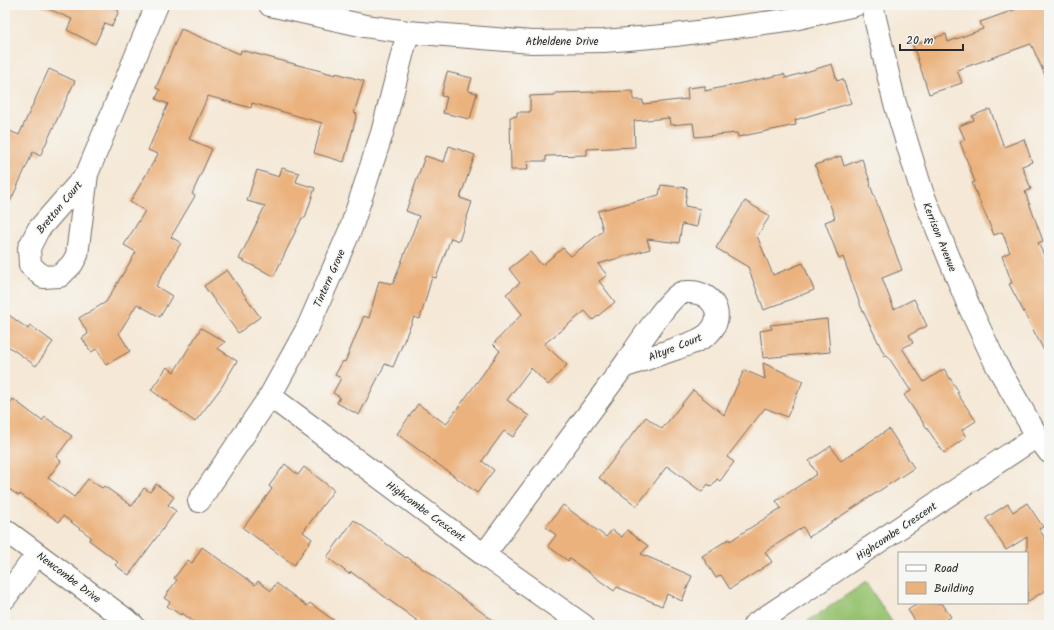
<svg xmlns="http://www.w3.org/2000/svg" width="1054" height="630" font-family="Kalam,sans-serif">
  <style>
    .green { fill: #97c370; stroke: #61774e }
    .building { fill: #ebb27e }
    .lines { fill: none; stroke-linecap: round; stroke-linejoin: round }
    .minor-casing { stroke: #726d67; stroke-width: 24 }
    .minor { stroke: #fff; stroke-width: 22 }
    .labels { text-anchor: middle; stroke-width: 3; stroke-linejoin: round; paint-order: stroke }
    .street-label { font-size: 11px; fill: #2b2b2b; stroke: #f6f6f2 }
  </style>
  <rect width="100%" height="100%" fill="#f6f6f2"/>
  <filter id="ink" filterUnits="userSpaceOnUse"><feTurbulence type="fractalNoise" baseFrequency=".025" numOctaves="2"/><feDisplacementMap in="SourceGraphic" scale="8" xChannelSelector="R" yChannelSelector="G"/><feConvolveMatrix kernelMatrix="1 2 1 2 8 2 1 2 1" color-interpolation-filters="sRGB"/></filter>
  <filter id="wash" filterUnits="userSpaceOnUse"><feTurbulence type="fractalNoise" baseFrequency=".012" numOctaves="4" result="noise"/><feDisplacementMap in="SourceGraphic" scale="16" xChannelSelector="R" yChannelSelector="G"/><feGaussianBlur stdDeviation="0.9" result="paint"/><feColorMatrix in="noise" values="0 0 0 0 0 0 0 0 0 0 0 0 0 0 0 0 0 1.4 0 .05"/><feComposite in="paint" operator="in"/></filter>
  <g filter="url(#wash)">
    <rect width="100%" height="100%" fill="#f5e8d6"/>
    <path class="green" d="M 866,582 L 894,625 L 802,625 Z"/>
    <g id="blocks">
      <path class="building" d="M 39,5 L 113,5 L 112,7 L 119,11 L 112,26 L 105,23 L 95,44 L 67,30 L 72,19 Z
        M 1028,5 L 1049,5 L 1049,84 L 1031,44 L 957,70 L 962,83 L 929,94 L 913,45 L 946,34 L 948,42 L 983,29 L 980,22 Z
        M 181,29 L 240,54 L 241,50 L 336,75 L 336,73 L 364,81 L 354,113 L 357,114 L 344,162 L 314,153 L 322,123 L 252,103 L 251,108 L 208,96 L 189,139 L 212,149 L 192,194 L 195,196 L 171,237 L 181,243 L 156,286 L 172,296 L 160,317 L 137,304 L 119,333 L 130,351 L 106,365 L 97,349 L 91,352 L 82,338 L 88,334 L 79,318 L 106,302 L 136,252 L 124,245 L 145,211 L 130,202 L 158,154 L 148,150 L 168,104 L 156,99 L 160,90 L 156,88 Z
        M 832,64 L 837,81 L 843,79 L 851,103 L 795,120 L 796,125 L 738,137 L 737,133 L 695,137 L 693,123 L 670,125 L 669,118 L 634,121 L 635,147 L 587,149 L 587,155 L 546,156 L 546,161 L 527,161 L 528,170 L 511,170 L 510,117 L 517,116 L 517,112 L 530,112 L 530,96 L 555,95 L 555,93 L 633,91 L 633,100 L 643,100 L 643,104 L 688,99 L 687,88 L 705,86 L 705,91 L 784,74 L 786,78 Z
        M 49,69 L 75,81 L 40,156 L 33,152 L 5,213 L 5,129 L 19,135 Z
        M 447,72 L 472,78 L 468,91 L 477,93 L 470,119 L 443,113 L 447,97 L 441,96 Z
        M 990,109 L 1004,147 L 1024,139 L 1032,162 L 1022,166 L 1031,189 L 1025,192 L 1043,241 L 1038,243 L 1049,265 L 1049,360 L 1009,284 L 1012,283 L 1002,256 L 1010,252 L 1002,232 L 994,235 L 972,183 L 975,182 L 960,142 L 965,140 L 959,126 L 974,120 L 972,116 Z
        M 449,146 L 475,155 L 460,198 L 472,202 L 459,241 L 451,238 L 436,278 L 432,277 L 420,319 L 414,317 L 393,367 L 385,364 L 359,415 L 337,403 L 340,397 L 333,393 L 341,378 L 335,375 L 343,361 L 345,362 L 364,316 L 369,318 L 379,281 L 393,284 L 419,216 L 406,211 L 425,156 L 444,162 Z
        M 841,156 L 844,166 L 862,159 L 871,184 L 870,185 L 902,270 L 882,278 L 894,309 L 914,299 L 927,326 L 909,335 L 913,343 L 902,348 L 924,382 L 944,369 L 959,392 L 957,393 L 976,421 L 962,430 L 966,437 L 944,453 L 904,395 L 911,391 L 887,355 L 885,356 L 861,307 L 843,257 L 839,259 L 825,222 L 835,218 L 815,165 Z
        M 282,168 L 299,173 L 296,182 L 315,188 L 305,218 L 302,218 L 274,276 L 239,259 L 265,206 L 247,201 L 257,170 L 279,177 Z
        M 661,185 L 687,188 L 685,206 L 700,209 L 697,227 L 682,224 L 679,243 L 647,239 L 650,249 L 598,264 L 607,275 L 599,281 L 615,302 L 593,320 L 585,311 L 544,344 L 567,365 L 548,385 L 531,368 L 507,400 L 529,416 L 513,437 L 504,431 L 482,461 L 494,470 L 477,493 L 397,434 L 418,404 L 446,424 L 500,351 L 493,344 L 522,314 L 506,294 L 520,283 L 509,269 L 530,252 L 542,265 L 563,248 L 571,256 L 603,231 L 598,211 L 659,195 Z
        M 745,201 L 770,216 L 757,236 L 773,275 L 803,263 L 814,290 L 764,310 L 748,267 L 716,248 Z
        M 227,270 L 260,317 L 238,333 L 204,286 Z
        M 5,312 L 28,329 L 30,325 L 53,342 L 36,366 L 5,344 Z
        M 827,319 L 830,352 L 763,358 L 760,331 L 772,329 L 770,325 Z
        M 201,328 L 225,342 L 217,348 L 237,361 L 221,388 L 195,422 L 151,390 L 167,367 L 174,372 Z
        M 763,363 L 803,381 L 787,417 L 765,408 L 727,457 L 734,462 L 720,481 L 717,479 L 711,487 L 708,484 L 702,492 L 667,466 L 637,506 L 599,478 L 646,417 L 662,429 L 693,390 L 724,415 L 744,370 L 765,379 Z
        M 13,399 L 42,421 L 45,417 L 72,436 L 56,457 L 61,461 L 48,478 L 74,497 L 88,479 L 102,488 L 104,486 L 132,506 L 144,488 L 150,492 L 156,484 L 174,497 L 168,505 L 176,511 L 129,575 L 115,565 L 118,562 L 89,540 L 91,537 L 63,516 L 59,522 L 20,494 L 19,496 L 5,486 L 5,410 Z
        M 889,429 L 914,468 L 809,537 L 803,527 L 765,552 L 772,562 L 730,589 L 721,575 L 716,578 L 702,556 L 729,539 L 730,541 L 781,508 L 776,501 L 817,474 L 809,461 L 831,446 L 841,461 Z
        M 285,464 L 298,475 L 304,467 L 334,490 L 303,532 L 312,539 L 294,565 L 243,528 L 272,489 L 269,486 Z
        M 1027,503 L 1043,527 L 1039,529 L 1049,545 L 1049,588 L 1027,602 L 1027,537 L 1006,550 L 986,518 L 1008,504 L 1013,512 Z
        M 563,505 L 606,537 L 612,530 L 622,537 L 627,530 L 648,546 L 641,554 L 692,576 L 682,601 L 667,594 L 662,606 L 617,587 L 614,591 L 569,558 L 568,561 L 548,546 L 556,535 L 546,527 Z
        M 354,520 L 406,558 L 407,557 L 499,625 L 423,625 L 351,572 L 349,574 L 327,557 Z
        M 202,547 L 255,585 L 258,581 L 271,591 L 276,583 L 307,606 L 310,603 L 340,625 L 198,625 L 182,613 L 181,615 L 167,606 L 170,602 L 164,598 L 177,580 L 174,578 L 188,560 L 192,563 Z
        M 919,603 L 942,603 L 951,617 L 938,625 L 918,625 L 908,610 Z"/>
    </g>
  </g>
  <g filter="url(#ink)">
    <use href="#blocks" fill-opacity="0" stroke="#726d67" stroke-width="1"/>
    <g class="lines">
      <g class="minor-casing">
        <path id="minor" d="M 270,5 L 365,26 L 408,32 L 532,42 L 604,41 L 675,35 L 794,19 L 855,5
          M 872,5 L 894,100 L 922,192 L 968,304 L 996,364 L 1037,436 L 1049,452
          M 87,174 L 38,230 L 29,248 L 30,265 L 43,277 L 60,276 L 72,264 L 77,255 L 87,174 L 157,5
          M 270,396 L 484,555 L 583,625
          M 199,501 L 270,396 L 308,327 L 351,228 L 382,133 L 408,32
          M 5,530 L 133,625
          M 484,555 L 623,367 C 633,353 668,298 681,293 C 683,292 685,292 687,292 C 711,290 728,315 708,334 C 699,342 685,345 675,349 C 657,355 640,361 623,367
          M 5,598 L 37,554
          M 754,625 L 1037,436"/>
      </g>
      <use href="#minor" class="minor"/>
    </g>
  </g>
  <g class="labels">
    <g class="street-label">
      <text x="562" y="45">Atheldene Drive</text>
      <text transform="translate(59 207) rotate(-50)" y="4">Bretton Court</text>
      <text transform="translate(940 237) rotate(68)" y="4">Kerrison Avenue</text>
      <text transform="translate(329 278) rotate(-66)" y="4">Tintern Grove</text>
      <text transform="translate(675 347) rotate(-22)" y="4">Altyre Court</text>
      <text transform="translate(426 511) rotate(36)" y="4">Highcombe Crescent</text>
      <text transform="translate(896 531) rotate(-34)" y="4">Highcombe Crescent</text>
      <text transform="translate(69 577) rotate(37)" y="4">Newcombe Drive</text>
    </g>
  </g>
  <rect width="1054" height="630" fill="none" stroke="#f6f6f2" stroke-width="20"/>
  <rect x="898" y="552" width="130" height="52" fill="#f6f6f2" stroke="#a5a5a2"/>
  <rect x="906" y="565" width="20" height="6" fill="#ffffff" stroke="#a5a5a2"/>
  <text x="934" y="572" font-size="12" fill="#2b2b2b">Road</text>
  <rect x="906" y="582" width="20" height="12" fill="#ebb27e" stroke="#a5a5a2"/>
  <text x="934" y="592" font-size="12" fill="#2b2b2b">Building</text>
  <path d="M900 44v6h63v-6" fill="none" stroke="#2b2b2b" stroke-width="2"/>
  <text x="906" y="44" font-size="12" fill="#2b2b2b" stroke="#f6f6f2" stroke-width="3" paint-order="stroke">20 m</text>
</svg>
